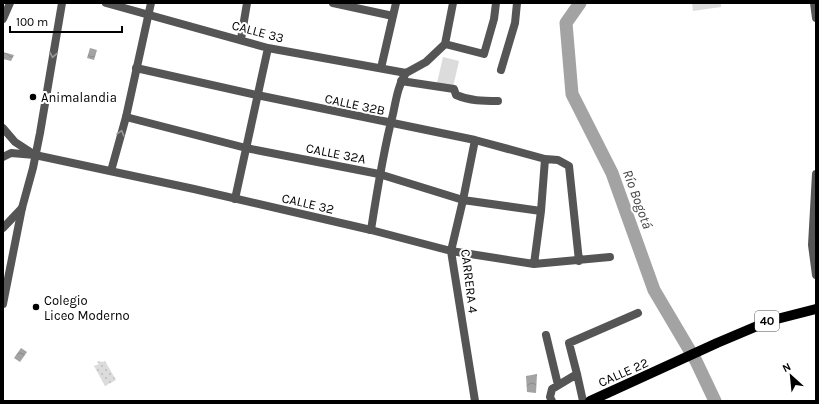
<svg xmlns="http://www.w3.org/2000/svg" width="819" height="404" font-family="Karla,sans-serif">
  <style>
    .grass { fill: url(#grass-dots) }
    .garden { fill: #dcdcdc }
    .water { fill: url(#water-waves) }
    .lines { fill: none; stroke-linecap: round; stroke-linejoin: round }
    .river { stroke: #a3a3a3; stroke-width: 13 }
    .minor { stroke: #555; stroke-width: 8 }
    .tertiary { stroke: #555; stroke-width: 8 }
    .primary { stroke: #000; stroke-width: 10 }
    .oneway { stroke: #999 }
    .poi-dot { fill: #000; stroke: #fff; stroke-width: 1.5 }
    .labels { text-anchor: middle; stroke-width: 4; stroke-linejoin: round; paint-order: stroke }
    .shield { fill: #fff; stroke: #4c4c4c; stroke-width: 1 }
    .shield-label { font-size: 12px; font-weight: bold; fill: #000 }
    .street-label { font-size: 13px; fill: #000; stroke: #fff }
    .poi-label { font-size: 13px; fill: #000; stroke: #fff; text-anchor: start }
    .water-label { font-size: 14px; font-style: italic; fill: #444; stroke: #fff }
  </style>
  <defs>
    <pattern id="grass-dots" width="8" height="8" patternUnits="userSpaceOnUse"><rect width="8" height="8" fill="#dcdcdc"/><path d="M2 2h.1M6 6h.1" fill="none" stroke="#bbb" stroke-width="1.8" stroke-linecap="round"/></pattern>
    <pattern id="water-waves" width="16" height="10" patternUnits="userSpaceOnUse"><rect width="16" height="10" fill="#a3a3a3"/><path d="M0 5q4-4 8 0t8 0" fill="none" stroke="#8b8b8b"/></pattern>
  </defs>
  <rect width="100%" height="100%" fill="#fff"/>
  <path class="grass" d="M 100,361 L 102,362 L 105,361 L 116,380 L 105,386 L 94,366 L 99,364 L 97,362 Z"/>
  <path class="garden" d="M 692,3 L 721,3 L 721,7 L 693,11 Z
    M 443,57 L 459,61 L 453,87 L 437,83 Z"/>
  <path class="water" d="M 90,48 L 97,50 L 94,60 L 87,58 Z
    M 3,52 L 14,55 L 11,61 L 3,59 Z
    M 21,348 L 27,352 L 20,362 L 14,358 Z
    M 537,374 L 536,393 L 527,392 L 526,376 Z"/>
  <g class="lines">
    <path class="river" d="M 580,3 L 566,23 L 572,94 L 612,173 L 654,290 L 696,361 L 715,401"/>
    <path class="minor" d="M 106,3 L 268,48 L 406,73
      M 333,3 L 393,16
      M 814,3 L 816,18
      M 3,19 L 10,3
      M 241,39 L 247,3
      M 445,44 L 484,54 L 494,19 L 496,3
      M 136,68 L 257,95 L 475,140 L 545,159 L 558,160 L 569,166 L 579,261
      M 381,68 L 396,3
      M 501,70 L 515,23 L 517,3
      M 406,73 L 426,62 L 445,44 L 453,3
      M 401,81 L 454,89 L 456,95 C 470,101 483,101 498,101
      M 126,117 L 246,148 L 379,174 L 463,200 L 541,211
      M 3,128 L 15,142 L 35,155
      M 475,140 L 463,200 L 451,251 L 534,264 L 610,257
      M 816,174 L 812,245 L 816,275
      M 235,199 L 268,48
      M 3,228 L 22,208
      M 371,230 C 377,191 383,152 393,114 C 396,100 398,85 406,73
      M 534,264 L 541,211 L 545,159
      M 546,335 L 558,385
      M 552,401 L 550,397 L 552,389 L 577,374
      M 583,401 L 577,374 L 569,343 L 638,313"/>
    <path class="tertiary" d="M 3,157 L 11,153 L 35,155 L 194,189 L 371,230 L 451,251 L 475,401
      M 111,171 L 126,117 L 151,3
      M 3,304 L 22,208 L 33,168 L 40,133 L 62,3"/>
    <path class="primary" d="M 590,401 L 717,343 L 769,321 L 816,309"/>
  </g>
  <defs><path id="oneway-chevron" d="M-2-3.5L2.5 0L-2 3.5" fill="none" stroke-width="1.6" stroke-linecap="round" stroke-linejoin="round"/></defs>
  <g class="oneway">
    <use href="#oneway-chevron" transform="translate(53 55) rotate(100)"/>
    <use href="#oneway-chevron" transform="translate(121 133) rotate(-74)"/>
  </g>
  <g class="poi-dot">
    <circle cx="33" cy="97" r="4"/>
    <circle cx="36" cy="307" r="4"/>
  </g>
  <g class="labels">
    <rect class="shield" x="755" y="311" width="24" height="20" rx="3"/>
    <g class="shield-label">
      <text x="767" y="325">40</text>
    </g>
    <g class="street-label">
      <text transform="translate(258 31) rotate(15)" y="5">CALLE 33</text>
      <text transform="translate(355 104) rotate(12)" y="5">CALLE 32B</text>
      <text transform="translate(336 153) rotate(11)" y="5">CALLE 32A</text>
      <text transform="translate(308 203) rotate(13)" y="5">CALLE 32</text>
      <text transform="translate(470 281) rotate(83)" y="5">CARRERA 4</text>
      <text transform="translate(623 372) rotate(-24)" y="5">CALLE 22</text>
    </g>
    <g class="poi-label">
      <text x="41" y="102">Animalandia</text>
      <text x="44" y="305">Colegio<tspan x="44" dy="15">Liceo Moderno</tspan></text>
    </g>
    <g class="water-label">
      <text transform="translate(638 199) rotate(70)" y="5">Río Bogotá</text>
    </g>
  </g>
  <rect width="819" height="404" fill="none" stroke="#000000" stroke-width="8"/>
  <g transform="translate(791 376) rotate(333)" stroke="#ffffff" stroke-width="3" paint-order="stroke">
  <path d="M0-3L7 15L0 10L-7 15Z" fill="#000000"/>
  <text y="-6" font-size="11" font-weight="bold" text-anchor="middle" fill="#000000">N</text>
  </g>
  <path d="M10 26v6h112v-6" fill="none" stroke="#000000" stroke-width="2"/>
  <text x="16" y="26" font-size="12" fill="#000000" stroke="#ffffff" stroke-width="3" paint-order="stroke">100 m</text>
</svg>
